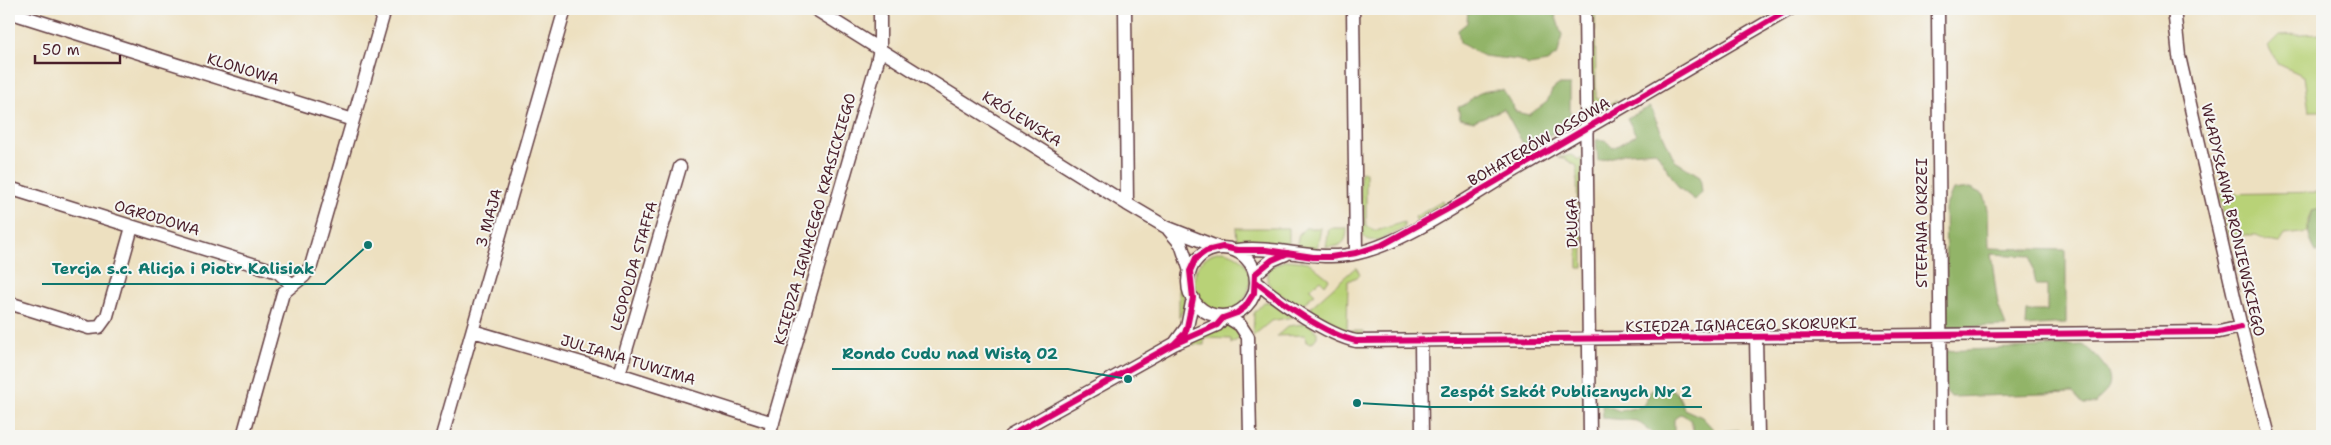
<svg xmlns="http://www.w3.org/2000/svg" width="2331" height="445" font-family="'Shantell Sans',sans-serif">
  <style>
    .green { fill: #b8d277; stroke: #817851 }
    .forest { fill: #92b468; stroke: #6e6a4a }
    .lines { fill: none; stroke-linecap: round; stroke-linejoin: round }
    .minor-casing { stroke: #623c41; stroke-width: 15 }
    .minor { stroke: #fff; stroke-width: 12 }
    .cycleway-casing { stroke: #f6f6f2; stroke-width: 9 }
    .cycleway { stroke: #d6006c; stroke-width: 6 }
    .labels { text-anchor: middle; stroke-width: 4; stroke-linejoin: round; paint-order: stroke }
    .street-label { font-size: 15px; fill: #4a1f2b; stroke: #f6f6f2 }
    .leader { fill: none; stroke: #0f766e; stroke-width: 2 }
    .callout-dot { fill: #0f766e; stroke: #f6f6f2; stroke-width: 2 }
    .callout-label { font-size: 16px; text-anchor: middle; font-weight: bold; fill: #0f766e; stroke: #f6f6f2; stroke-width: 4; stroke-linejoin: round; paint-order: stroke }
  </style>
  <rect width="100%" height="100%" fill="#f6f6f2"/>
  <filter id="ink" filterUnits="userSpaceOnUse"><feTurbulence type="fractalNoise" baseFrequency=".02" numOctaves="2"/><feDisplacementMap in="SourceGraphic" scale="10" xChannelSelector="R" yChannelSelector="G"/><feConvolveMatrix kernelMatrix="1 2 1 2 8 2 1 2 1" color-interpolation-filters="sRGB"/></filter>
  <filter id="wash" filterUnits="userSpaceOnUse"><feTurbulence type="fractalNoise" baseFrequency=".0096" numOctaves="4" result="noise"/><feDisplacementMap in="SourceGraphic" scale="20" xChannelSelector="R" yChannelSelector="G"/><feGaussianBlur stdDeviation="1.12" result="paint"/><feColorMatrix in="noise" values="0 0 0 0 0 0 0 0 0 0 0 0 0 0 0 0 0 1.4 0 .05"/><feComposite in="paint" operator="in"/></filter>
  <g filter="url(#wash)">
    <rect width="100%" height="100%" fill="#ede0c0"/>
    <path class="green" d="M 1590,9 L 1595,9 L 1596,98 L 1610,104 L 1616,100 L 1617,102 L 1616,105 L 1607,110 L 1597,107 L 1591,97 Z
      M 2322,33 L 2322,111 L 2309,111 L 2304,76 L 2278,64 L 2268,46 L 2279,35 Z
      M 1571,155 L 1579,160 L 1582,158 L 1583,268 L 1578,268 L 1577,166 L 1565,159 L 1558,158 Z
      M 1361,172 L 1366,172 L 1366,226 L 1376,231 L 1404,222 L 1404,228 C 1391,234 1368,251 1361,231 L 1360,174 Z
      M 2322,192 L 2322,209 L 2312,211 L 2308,220 L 2308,232 L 2285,235 L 2280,243 L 2265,241 L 2257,235 L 2228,235 L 2219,194 Z
      M 1443,201 L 1445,205 L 1417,222 L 1415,217 Z
      M 1236,228 L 1289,228 L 1289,247 L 1237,241 Z
      M 1305,228 L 1321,228 L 1317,248 L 1314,250 L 1296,248 L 1299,234 Z
      M 1329,228 L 1347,228 C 1347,243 1341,247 1326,247 Z
      M 1165,232 L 1183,255 L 1184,307 L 1179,318 L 1179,257 L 1176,248 Z
      M 1222,251 C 1265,257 1253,311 1222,312 C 1187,314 1183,256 1222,251 Z
      M 1286,260 L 1308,262 L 1329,279 L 1325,285 L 1320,280 L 1310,289 L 1315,294 L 1300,306 L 1273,290 L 1267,281 L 1269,268 Z
      M 1356,267 L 1360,275 L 1348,281 L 1347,331 L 1364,331 L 1364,336 L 1342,333 L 1310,313 L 1312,310 L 1311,307 Z
      M 1264,302 L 1273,302 L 1293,317 L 1271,321 L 1253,336 L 1254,313 Z
      M 1305,321 L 1317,332 L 1317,337 L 1312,343 L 1306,342 L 1305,335 L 1277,336 L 1288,326 L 1303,324 Z
      M 1229,325 L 1233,326 L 1241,337 L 1231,344 L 1231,339 L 1204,338 L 1204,345 L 1184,344 Z"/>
    <path class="forest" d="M 1468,9 L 1546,9 L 1554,11 L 1562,35 L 1558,54 L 1547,62 L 1529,65 L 1518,60 L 1483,56 L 1460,43 L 1458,30 L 1467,23 Z
      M 1558,85 L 1570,85 L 1570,123 L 1526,149 L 1504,109 L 1474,121 L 1460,118 L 1458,107 C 1466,106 1468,101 1475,96 C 1483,90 1493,90 1503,90 L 1516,112 L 1529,115 L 1547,102 L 1552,90 Z
      M 1650,107 L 1675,161 L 1700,176 L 1702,192 L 1695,200 L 1679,188 L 1656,151 L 1627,153 L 1598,161 L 1596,140 L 1605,140 L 1613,148 L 1636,135 L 1627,118 Z
      M 1970,188 L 1984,195 L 1988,209 L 1989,248 L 2066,250 L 2066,323 L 2026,326 L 2027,311 L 2047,311 L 2047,285 L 2036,285 L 2031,256 L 1991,254 L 1998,305 L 2006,326 L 1948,327 L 1947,320 L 1945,208 L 1953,190 Z
      M 2322,209 L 2322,252 L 2316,252 C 2308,238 2306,227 2312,211 Z
      M 2083,345 C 2094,353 2116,373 2108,389 C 2105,394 2098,398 2095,404 L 2083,404 L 2073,393 L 1951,397 L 1945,390 L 1944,351 Z
      M 1658,385 C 1676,389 1678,392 1684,409 L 1702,417 L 1715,431 L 1739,430 L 1741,436 L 1695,436 L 1690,419 L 1681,414 L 1674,419 L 1674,431 L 1678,436 L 1653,436 L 1653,433 L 1637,421 L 1603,418 L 1602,404 L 1620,411 L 1643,406 L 1650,392 Z"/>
  </g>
  <g filter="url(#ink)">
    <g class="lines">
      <g class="minor-casing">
        <path id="minor" d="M 815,9 L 1127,204 L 1166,227 L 1217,247
          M 1125,9 L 1127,204
          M 1353,9 L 1356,253
          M 1585,9 L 1590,436
          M 1938,9 L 1941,436
          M 2174,9 L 2179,56 L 2241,327 L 2269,436
          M 9,12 L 353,120
          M 9,188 L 278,272 L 292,285
          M 1169,230 L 1181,244 L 1190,271
          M1188 282a34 34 0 1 1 68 0a34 34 0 1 1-68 0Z
          M 1237,250 C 1278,245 1317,263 1358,253 C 1405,242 1463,201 1505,176 C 1600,121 1695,65 1790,9
          M 1255,274 L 1272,260 L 1286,254
          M 1256,282 C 1280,302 1327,335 1356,341 L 2219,332 L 2241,327
          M 9,303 L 89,328 L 99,327 L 107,316 L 132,227
          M 1227,317 L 1240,325 L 1248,337 L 1250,436
          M 473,331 L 619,374 L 773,423
          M 1756,337 L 1758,436
          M 1421,341 L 1422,436
          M 1176,342 L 1187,327 L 1193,298
          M 619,374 L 680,167
          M 243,436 L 283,293 L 304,276 L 311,266 L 385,9
          M 442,436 L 565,9
          M 769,436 L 877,63 L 880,49 L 880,9
          M 1010,436 L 1174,344 L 1217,325 L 1223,318"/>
      </g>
      <use href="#minor" class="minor"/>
      <g class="cycleway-casing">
        <path id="cycleway" d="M 1256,282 C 1280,302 1327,335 1356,341 L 2219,332 L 2241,327
          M 1174,344 L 1185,333 L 1187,327 L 1193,298 L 1190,271 L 1196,258 L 1206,251 L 1223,247 L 1237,250 L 1266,250 L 1313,257 L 1331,257 L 1356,253 L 1382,245 L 1464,200 L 1790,9
          M 1010,436 L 1174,344 L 1217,325 L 1223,318 L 1237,313 L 1245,307 L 1254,293 L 1255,274 L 1272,260 L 1288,253"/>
      </g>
      <use href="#cycleway" class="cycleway"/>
    </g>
  </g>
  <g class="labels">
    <g class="street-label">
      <text transform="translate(243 69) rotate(17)" y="5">KLONOWA</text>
      <text transform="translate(1022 119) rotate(32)" y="5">KRÓLEWSKA</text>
      <text transform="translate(1539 142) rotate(-30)" y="5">BOHATERÓW OSSOWA</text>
      <text transform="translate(157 218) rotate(17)" y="5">OGRODOWA</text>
      <text transform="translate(489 218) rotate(-74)" y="5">3 MAJA</text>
      <text transform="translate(815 219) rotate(-74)" y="5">KSIĘDZA IGNACEGO KRASICKIEGO</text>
      <text transform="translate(2233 220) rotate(77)" y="5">WŁADYSŁAWA BRONIEWSKIEGO</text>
      <text transform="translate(1572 223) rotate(-91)" y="5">DŁUGA</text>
      <text transform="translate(1922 223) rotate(-90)" y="5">STEFANA OKRZEI</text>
      <text transform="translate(634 266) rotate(-74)" y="5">LEOPOLDA STAFFA</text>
      <text transform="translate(1741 325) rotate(-1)" y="5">KSIĘDZA IGNACEGO SKORUPKI</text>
      <text transform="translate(628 360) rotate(17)" y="5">JULIANA TUWIMA</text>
    </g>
  </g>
  <path class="leader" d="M368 245L325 284H42M1128 379L1068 369H832M1357 403L1431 407H1702"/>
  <g class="callout-dot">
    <circle cx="368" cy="245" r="5"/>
    <circle cx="1128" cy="379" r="5"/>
    <circle cx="1357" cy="403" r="5"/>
  </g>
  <g class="callout-label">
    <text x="183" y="274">Tercja s.c. Alicja i Piotr Kalisiak</text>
    <text x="950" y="359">Rondo Cudu nad Wisłą 02</text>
    <text x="1566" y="397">Zespół Szkół Publicznych Nr 2</text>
  </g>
  <rect width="2331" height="445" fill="none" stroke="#f6f6f2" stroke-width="30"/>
  <path d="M35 55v8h85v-8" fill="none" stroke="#4a1f2b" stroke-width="2.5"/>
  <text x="42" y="55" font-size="15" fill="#4a1f2b" stroke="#f6f6f2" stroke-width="4" paint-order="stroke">50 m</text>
</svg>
